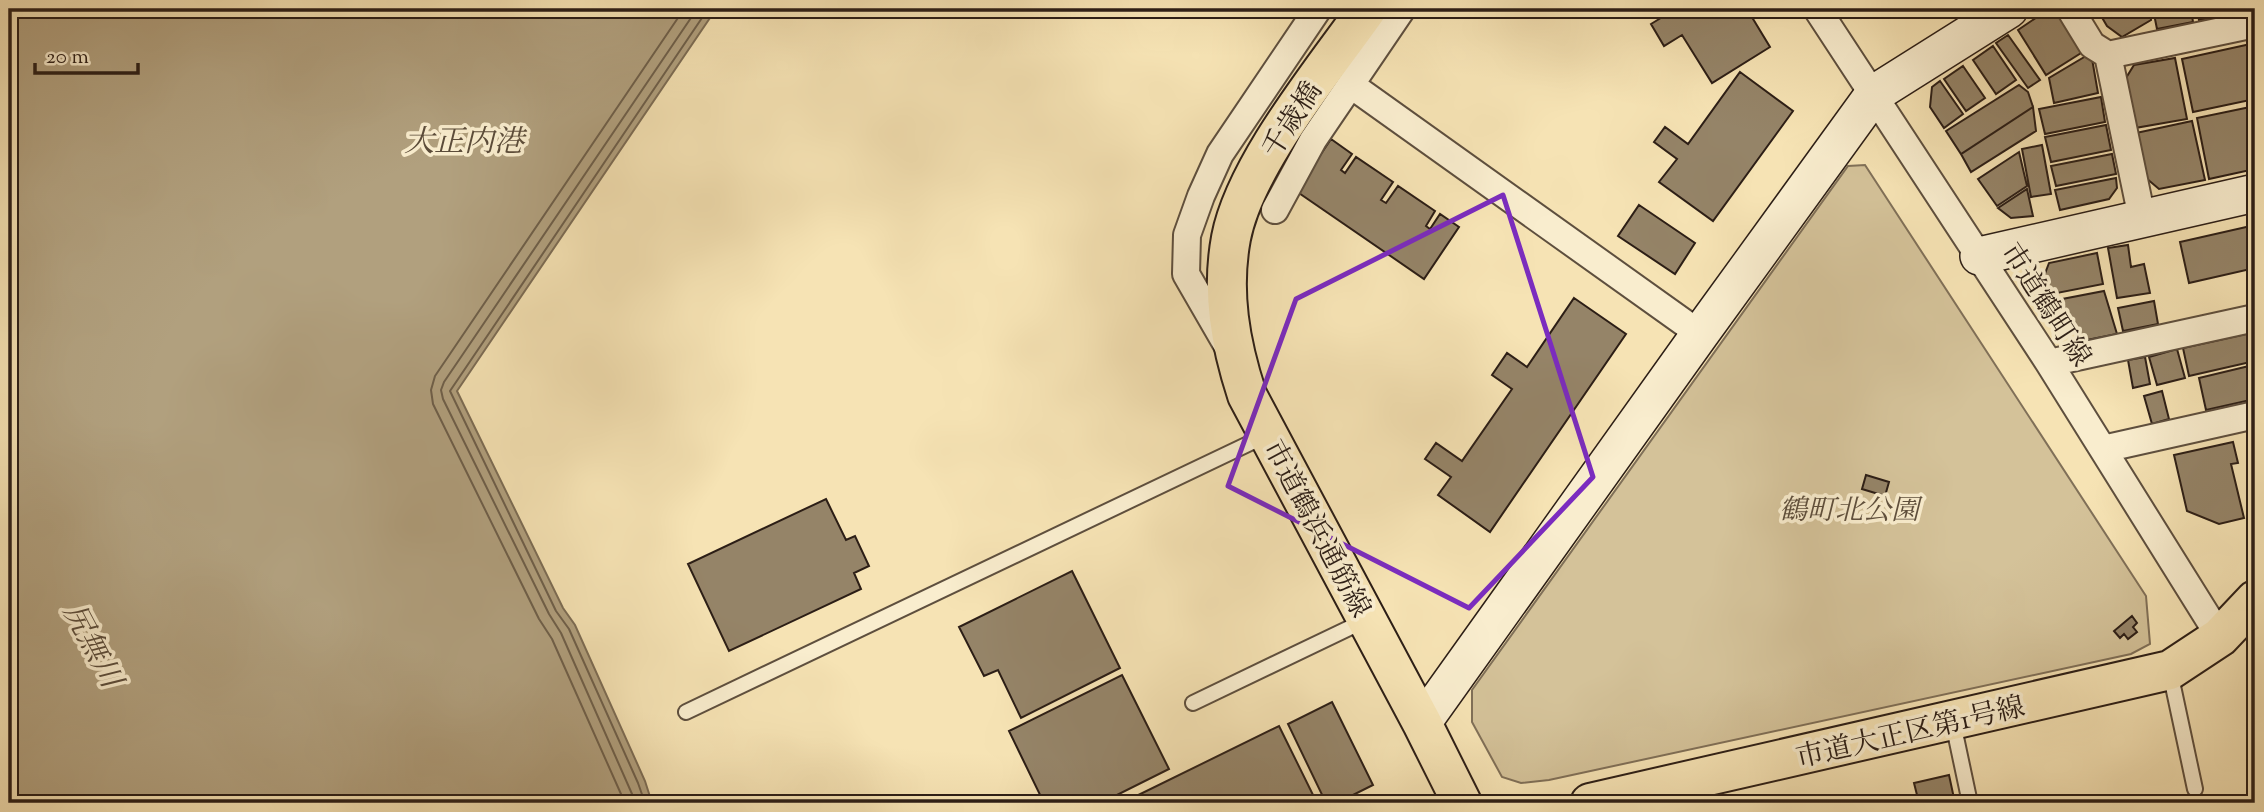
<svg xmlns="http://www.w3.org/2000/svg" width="2264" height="812" font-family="'Sorts Mill Goudy','Noto Serif JP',serif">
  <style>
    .green { fill: #d4c299; stroke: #807058; stroke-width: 2 }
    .water { fill: #b1a07e; stroke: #7c6c54; stroke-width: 2 }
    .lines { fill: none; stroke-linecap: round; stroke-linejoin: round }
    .shore { stroke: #6e5f4a; stroke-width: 2 }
    .building { fill: #958468; stroke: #2c1e16; stroke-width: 2 }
    .lane-casing { stroke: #5e4f3e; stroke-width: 18 }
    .street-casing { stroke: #5e4f3e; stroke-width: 30 }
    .secondary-casing { stroke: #2c1e16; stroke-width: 40 }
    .primary-casing { stroke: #2c1e16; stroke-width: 42 }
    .path { stroke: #2c1e16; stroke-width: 4.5; stroke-dasharray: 2 3.5; stroke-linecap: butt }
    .lane { stroke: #f9edce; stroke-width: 14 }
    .street { stroke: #f9edce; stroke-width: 26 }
    .secondary { stroke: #f9edce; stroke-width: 37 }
    .primary { stroke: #f6e3b4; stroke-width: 38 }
    .marked { fill: none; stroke: #7b2cbf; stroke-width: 5; stroke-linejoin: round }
    .labels { text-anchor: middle; stroke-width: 7; stroke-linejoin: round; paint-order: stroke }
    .street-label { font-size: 28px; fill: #2c1e16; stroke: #f9edce }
    .park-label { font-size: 28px; font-style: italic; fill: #5e4f3d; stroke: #f9edce }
    .water-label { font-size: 30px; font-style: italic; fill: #5b4c3a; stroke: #f9edce }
  </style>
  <rect width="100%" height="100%" fill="#f6e3b4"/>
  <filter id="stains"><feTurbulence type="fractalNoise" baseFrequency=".00286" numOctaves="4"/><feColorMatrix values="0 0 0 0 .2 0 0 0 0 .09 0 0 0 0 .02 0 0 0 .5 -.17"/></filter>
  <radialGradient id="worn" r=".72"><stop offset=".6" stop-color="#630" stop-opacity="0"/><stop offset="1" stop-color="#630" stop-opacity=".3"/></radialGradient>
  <path class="green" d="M 1865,165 L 2146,596 L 2150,644 L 2131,654 L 1549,780 L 1521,783 L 1502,777 L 1472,722 L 1472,690 L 1848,166 Z"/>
  <path class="water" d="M 9,9 L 716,9 L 457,391 L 563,608 L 575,625 L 645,781 L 652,803 L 9,803 Z"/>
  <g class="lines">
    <path class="shore" d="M 625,803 L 552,639 L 539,619 L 433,404 L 431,390 L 435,376 L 684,9
      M 636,803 L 561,633 L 549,614 L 443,399 L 441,390 L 444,382 L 697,9
      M 645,803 L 638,783 L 569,629 L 556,611 L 450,391 L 708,9"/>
  </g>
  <path class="building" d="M 1667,9 L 1747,9 L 1770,47 L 1712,83 L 1682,35 L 1664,46 L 1651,24 L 1669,13 Z
    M 2097,9 L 2150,9 L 2151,20 L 2122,37 L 2107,26 Z
    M 2153,9 L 2191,9 L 2193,22 L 2157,29 Z
    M 2197,9 L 2222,9 L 2223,15 L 2199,20 Z
    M 2222,9 L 2247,9 L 2247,11 L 2223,15 Z
    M 2043,13 L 2067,14 L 2089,48 L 2046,75 L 2018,30 Z
    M 2008,35 L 2040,80 L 2028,88 L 1996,43 Z
    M 2255,43 L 2255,99 L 2193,112 L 2182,59 Z
    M 1993,46 L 2016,80 L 1996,94 L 1973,60 Z
    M 2091,53 L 2098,93 L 2054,103 L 2049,78 Z
    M 2175,58 L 2187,119 L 2135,128 L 2126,78 L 2134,65 Z
    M 1963,66 L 1985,98 L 1966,111 L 1944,79 Z
    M 1740,72 L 1793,111 L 1713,221 L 1659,182 L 1677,159 L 1654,142 L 1665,127 L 1688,144 Z
    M 1940,81 L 1963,114 L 1944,128 L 1930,107 L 1932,87 Z
    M 2019,85 L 2028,92 L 2033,107 L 1961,154 L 1946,131 Z
    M 2101,97 L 2105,122 L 2045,134 L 2039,109 Z
    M 2255,106 L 2255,169 L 2209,179 L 2197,118 Z
    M 2033,107 L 2036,131 L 1971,172 L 1961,154 Z
    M 2192,121 L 2205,180 L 2159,189 L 2146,178 L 2136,133 Z
    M 2106,125 L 2111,150 L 2051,162 L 2045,137 Z
    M 1331,139 L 1352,154 L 1341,170 L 1345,173 L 1356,157 L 1393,182 L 1381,200 L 1386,203 L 1398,186 L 1435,211 L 1426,226 L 1430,229 L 1440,214 L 1459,227 L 1424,279 L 1296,191 Z
    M 2042,145 L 2051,194 L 2031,197 L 2022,149 Z
    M 2019,152 L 2027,186 L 1997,206 L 1978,179 Z
    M 2112,154 L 2116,174 L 2056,186 L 2051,166 Z
    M 2116,178 L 2117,188 L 2109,199 L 2060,210 L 2055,190 Z
    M 2027,189 L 2033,216 L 2011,218 L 1998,208 Z
    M 1639,205 L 1695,243 L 1675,274 L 1618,236 Z
    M 2255,225 L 2255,268 L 2189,283 L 2180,242 Z
    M 2128,245 L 2131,267 L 2144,264 L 2150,293 L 2117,298 L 2108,248 Z
    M 2097,253 L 2103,284 L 2052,294 L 2043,279 L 2049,263 Z
    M 2104,291 L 2117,334 L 2082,341 L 2057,300 Z
    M 1574,298 L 1626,334 L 1490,532 L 1438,495 L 1451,477 L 1425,459 L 1436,443 L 1462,461 L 1512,389 L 1492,375 L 1507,353 L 1527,367 Z
    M 2154,301 L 2158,324 L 2123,331 L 2118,308 Z
    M 2255,332 L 2255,361 L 2189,376 L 2183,348 Z
    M 2177,349 L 2185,378 L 2157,385 L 2149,357 Z
    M 2145,357 L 2150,384 L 2133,388 L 2128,360 Z
    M 2249,366 L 2255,399 L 2206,410 L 2199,378 Z
    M 2162,391 L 2169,419 L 2152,424 L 2144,396 Z
    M 2233,442 L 2238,463 L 2231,464 L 2244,518 L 2219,524 L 2187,511 L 2174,455 Z
    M 1866,475 L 1889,482 L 1885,496 L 1862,489 Z
    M 826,499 L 846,540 L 855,536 L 869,566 L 854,573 L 861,589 L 729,651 L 688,564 Z
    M 1072,571 L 1120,668 L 1021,718 L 998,670 L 984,676 L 959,627 Z
    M 2132,616 L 2137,623 L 2133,627 L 2137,632 L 2128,639 L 2124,634 L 2120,638 L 2114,631 Z
    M 1122,675 L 1169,769 L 1101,803 L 1044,803 L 1009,731 Z
    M 1332,702 L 1373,785 L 1337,803 L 1326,803 L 1288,724 Z
    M 1279,726 L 1317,803 L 1122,803 Z
    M 1949,775 L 1955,803 L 1919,803 L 1914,783 Z"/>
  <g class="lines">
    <g class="lane-casing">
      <path id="lane" d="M 2170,672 L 2195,789
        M 1193,703 L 1366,620
        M 686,712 L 1267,435
        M 1953,723 L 1970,803"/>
    </g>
    <g class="street-casing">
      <path id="street" d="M 1817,9 L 2049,363 L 2220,637
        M 2070,9 L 2092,45 L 2108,55 L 2142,218
        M 2108,55 L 2255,24
        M 1351,85 L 1700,334
        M 1275,210 L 1313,140 L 1402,9
        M 1227,345 L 1186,274 L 1187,235 L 1201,196 L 1220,154 L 1318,9
        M 2049,363 L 2255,318
        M 2103,449 L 2255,415"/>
    </g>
    <g class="secondary-casing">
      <path id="secondary" d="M 1979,256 L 2255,193
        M 1422,723 L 1700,334 L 1874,94 L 2009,9"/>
    </g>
    <g class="primary-casing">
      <path id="primary" d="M 1367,9 C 1324,70 1245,165 1231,238 C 1221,292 1230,343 1247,395 L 1422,723 L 1462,803
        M 1590,803 L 2170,670 L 2220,637 L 2255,600"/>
    </g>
    <path class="path" d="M 1855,15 L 1866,9"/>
    <use href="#lane" class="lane"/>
    <use href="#street" class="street"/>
    <use href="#secondary" class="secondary"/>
    <use href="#primary" class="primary"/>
  </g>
  <path class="marked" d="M 1503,195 L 1593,477 L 1469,608 L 1228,486 L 1296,299 Z"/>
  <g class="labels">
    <g class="street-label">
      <text transform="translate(1291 119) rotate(-57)" y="10">千歳橋</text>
      <text transform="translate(2047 304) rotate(57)" y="10">市道鶴町線</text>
      <text transform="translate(1318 528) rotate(62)" y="10">市道鶴浜通筋線</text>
      <text transform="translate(1910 731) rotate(-13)" y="10">市道大正区第1号線</text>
    </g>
    <g class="park-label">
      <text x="1849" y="519">鶴町北公園</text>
    </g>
    <g class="water-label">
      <text x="464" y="151">大正内港</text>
      <text transform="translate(93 645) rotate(62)" y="10">尻無川</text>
    </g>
  </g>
  <rect width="2264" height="812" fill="none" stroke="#f6e3b4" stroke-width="35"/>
  <rect x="10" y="10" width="2243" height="791" fill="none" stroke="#2c1e16" stroke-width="3.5"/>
  <rect x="18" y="18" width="2229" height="777" fill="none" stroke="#2c1e16" stroke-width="2"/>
  <path d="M35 63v10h103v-10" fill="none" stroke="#2c1e16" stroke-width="3.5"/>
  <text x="46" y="63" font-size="21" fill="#2c1e16" stroke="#f9edce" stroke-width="5" paint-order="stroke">20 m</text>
  <rect width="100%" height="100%" filter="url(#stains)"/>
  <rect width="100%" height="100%" fill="url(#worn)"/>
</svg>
